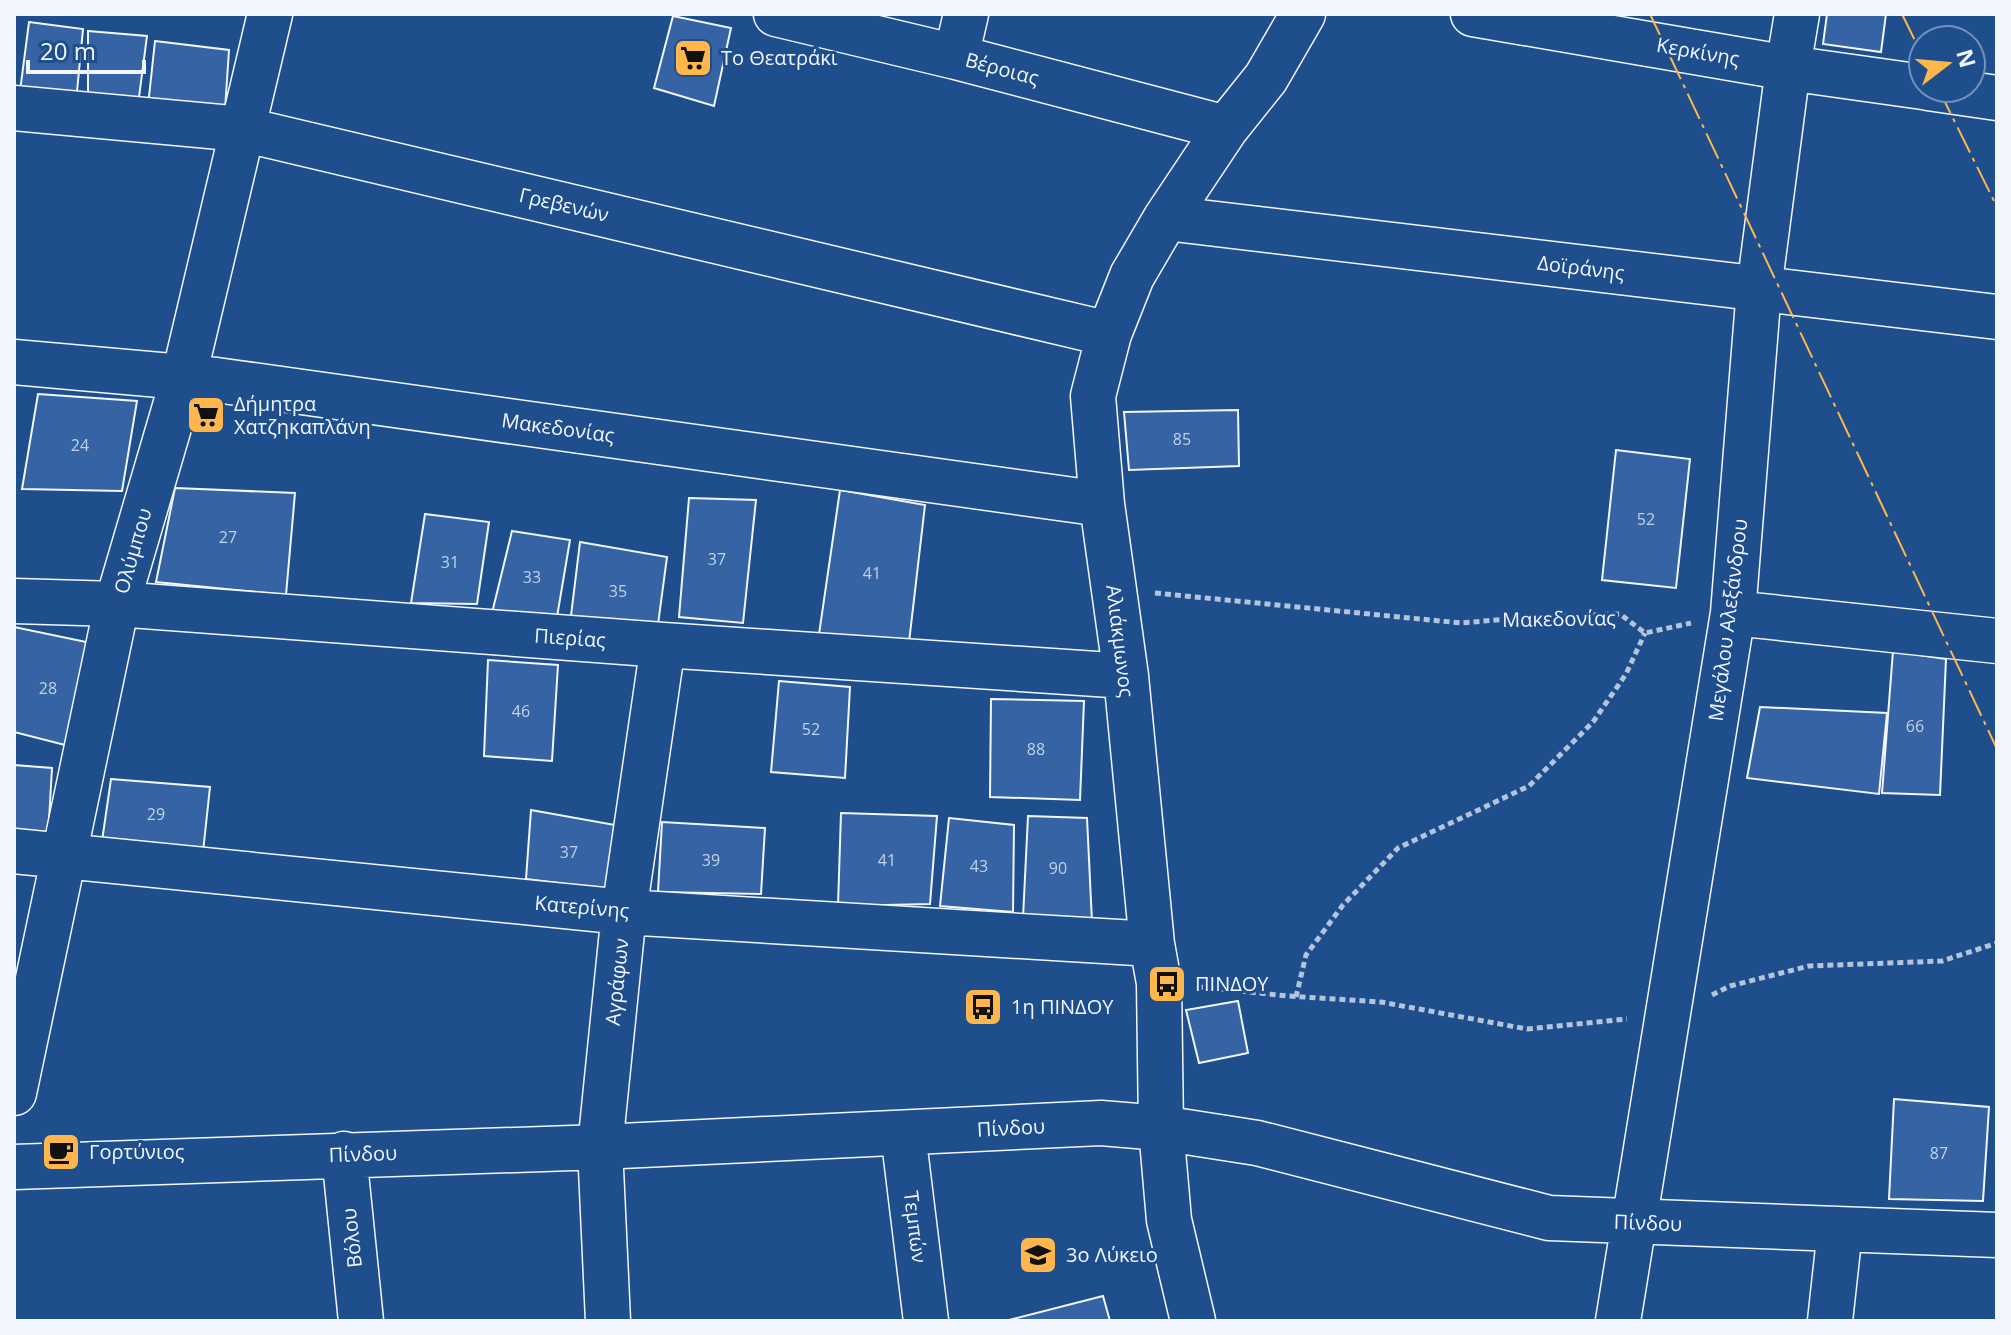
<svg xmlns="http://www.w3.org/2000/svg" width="2011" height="1335" font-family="'Open Sans',sans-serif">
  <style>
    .building { fill: #3563a3; stroke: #f2f6ff; stroke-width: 2 }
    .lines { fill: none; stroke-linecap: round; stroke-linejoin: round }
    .minor-casing { stroke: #f2f6ff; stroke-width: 47 }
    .path { stroke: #b3c4dc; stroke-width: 5; stroke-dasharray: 6 4; stroke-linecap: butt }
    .minor { stroke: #1f4e8c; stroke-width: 44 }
    .power { stroke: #ffb74d; stroke-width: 2; stroke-dasharray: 28 6 4 6; stroke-linecap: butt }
    .labels { text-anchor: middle; stroke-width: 6; stroke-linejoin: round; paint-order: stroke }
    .number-label { font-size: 16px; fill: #c3d1e8 }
    .street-label { font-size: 20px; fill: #f2f6ff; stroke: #1f4e8c }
    .poi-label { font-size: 20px; fill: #f2f6ff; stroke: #1f4e8c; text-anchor: start }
  </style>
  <rect width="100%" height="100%" fill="#1f4e8c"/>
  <path class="building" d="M 1827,14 L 1886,14 L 1881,52 L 1823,44 Z
    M 673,16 L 731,28 L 714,106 L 654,88 Z
    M 29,22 L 83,29 L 76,102 L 19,99 Z
    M 88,31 L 147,36 L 138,105 L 88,101 Z
    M 155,41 L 229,50 L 225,110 L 148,106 Z
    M 38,394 L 137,401 L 122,491 L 22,489 Z
    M 1238,410 L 1239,466 L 1129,470 L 1124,412 Z
    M 1616,450 L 1690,459 L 1676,588 L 1602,580 Z
    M 175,488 L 295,493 L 286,595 L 156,582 Z
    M 840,490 L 925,505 L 908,651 L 818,641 Z
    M 689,498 L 756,500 L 743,623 L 679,617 Z
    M 425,514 L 489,522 L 477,604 L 411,603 Z
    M 512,531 L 570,540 L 557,617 L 492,613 Z
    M 580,542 L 667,557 L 657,632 L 570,624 Z
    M 14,627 L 91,643 L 69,746 L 14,732 Z
    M 1893,651 L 1946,659 L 1940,795 L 1882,793 Z
    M 488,660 L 558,665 L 552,761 L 484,756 Z
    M 779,681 L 850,687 L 845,778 L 771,772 Z
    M 991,699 L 1084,701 L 1080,800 L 990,797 Z
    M 1760,707 L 1887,713 L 1879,794 L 1747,778 Z
    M 14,765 L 52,768 L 48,838 L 14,835 Z
    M 111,779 L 210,787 L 203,852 L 102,841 Z
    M 531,810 L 615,825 L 606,889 L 526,879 Z
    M 841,813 L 937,816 L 930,904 L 838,906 Z
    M 1028,816 L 1087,818 L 1092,922 L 1023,918 Z
    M 949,818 L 1014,825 L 1013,912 L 940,906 Z
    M 662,822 L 765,828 L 761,894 L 658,892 Z
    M 1238,1001 L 1248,1053 L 1199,1063 L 1186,1010 Z
    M 1894,1099 L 1989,1107 L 1983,1201 L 1889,1199 Z
    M 1103,1296 L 1110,1321 L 1005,1321 Z"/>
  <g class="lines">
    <g class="minor-casing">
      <path id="minor" d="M 776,14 L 956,57 L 1226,128
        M 1473,14 L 1788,68 L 1923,87
        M 956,57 L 966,14
        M 1928,88 L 1997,98
        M 14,108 L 242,129 L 1109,334
        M 1166,218 L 1997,317
        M 14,362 L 216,380 L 1102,504
        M 14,601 L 117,604 L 663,645 L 1126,676
        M 1733,613 L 1997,641
        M 14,851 L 624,912 L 1152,944
        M 14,1093 L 117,604 L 184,376 L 270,14
        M 903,1133 L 926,1321
        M 344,1154 L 361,1321
        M 14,1167 L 600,1147 L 1101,1123 L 1161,1128 L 1257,1143 L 1549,1218 L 1997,1235
        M 608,1321 L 600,1147 L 624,912 L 663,645
        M 1193,1321 L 1169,1220 L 1161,1128 L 1159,983 L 1152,944 L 1126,676 L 1102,504 L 1093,396 L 1109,334 L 1132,276 L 1166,218 L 1226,128 L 1266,78 L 1303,14
        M 1618,1321 L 1733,613 L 1759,289 L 1788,68 L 1797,14
        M 1830,1321 L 1840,1230"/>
    </g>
    <path class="path" d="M 1155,593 L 1461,623 L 1530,617 L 1620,614 L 1645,633 L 1691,623
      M 1200,987 L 1288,996 L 1381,1002 L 1527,1029 L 1627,1019
      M 1712,995 L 1730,986 L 1809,966 L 1942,961 L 1997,943
      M 1296,997 L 1306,955 L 1343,905 L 1398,848 L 1529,786 L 1593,722 L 1626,674 L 1645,633"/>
    <use href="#minor" class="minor"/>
    <path class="power" d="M 1650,14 L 1997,749
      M 1902,14 L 1923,57
      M 1938,88 L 1997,207"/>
  </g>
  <defs>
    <g id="supermarket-square" transform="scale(2)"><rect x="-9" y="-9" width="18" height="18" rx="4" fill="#ffb74d" stroke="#1f4e8c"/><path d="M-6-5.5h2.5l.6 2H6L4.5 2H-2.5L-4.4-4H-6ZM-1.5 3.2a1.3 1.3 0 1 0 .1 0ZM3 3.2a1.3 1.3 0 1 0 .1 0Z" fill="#111"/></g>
    <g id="bus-square" transform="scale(2)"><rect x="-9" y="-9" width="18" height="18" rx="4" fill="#ffb74d" stroke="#1f4e8c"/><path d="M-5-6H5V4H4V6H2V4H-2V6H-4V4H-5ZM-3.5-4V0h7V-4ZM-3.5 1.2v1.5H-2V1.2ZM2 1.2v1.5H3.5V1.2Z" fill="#111"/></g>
    <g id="cafe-square" transform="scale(2)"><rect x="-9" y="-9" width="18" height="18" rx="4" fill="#ffb74d" stroke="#1f4e8c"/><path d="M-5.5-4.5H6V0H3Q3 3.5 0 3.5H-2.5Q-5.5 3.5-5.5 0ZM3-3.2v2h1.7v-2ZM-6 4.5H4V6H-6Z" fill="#111"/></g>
    <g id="school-square" transform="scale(2)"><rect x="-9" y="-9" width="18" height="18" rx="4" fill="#ffb74d" stroke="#1f4e8c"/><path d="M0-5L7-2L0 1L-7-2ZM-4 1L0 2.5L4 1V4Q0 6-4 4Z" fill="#111"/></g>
  </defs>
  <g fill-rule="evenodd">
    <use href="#supermarket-square" x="693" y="58"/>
    <use href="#supermarket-square" x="206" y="415"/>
    <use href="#bus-square" x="1167" y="984"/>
    <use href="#bus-square" x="983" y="1007"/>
    <use href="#cafe-square" x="61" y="1152"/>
    <use href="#school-square" x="1038" y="1255"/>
  </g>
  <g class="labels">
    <g class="number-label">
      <text x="1182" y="445">85</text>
      <text x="80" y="451">24</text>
      <text x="1646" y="525">52</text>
      <text x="228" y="543">27</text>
      <text x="717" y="565">37</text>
      <text x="450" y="568">31</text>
      <text x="872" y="579">41</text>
      <text x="532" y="583">33</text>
      <text x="618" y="597">35</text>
      <text x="48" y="694">28</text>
      <text x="521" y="717">46</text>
      <text x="1915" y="732">66</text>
      <text x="811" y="735">52</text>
      <text x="1036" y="755">88</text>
      <text x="156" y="820">29</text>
      <text x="569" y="858">37</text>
      <text x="711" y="866">39</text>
      <text x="887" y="866">41</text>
      <text x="979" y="872">43</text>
      <text x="1058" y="874">90</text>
      <text x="1939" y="1159">87</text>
    </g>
    <g class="street-label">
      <text transform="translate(1698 52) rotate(10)" y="7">Κερκίνης</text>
      <text transform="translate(1002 69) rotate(15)" y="7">Βέροιας</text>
      <text transform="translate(564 205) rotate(13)" y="7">Γρεβενών</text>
      <text transform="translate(1581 268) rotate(7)" y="7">Δοϊράνης</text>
      <text transform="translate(558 428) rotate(8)" y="7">Μακεδονίας</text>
      <text transform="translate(133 551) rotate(-74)" y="7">Ολύμπου</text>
      <text transform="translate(1559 619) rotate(-1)" y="7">Μακεδονίας</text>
      <text transform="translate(1728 620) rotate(-83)" y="7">Μεγάλου Αλεξάνδρου</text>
      <text transform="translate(570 638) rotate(4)" y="7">Πιερίας</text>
      <text transform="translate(1120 641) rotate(83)" y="7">Αλιάκμωνος</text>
      <text transform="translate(582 907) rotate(5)" y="7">Κατερίνης</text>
      <text transform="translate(617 982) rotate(-84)" y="7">Αγράφων</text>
      <text transform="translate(1011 1128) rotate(-3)" y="7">Πίνδου</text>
      <text transform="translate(363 1154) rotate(-2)" y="7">Πίνδου</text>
      <text transform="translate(1648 1223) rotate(2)" y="7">Πίνδου</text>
      <text transform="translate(915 1227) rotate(83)" y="7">Τεμπών</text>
      <text transform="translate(352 1238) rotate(-96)" y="7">Βόλου</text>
    </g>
    <g class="poi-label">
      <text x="721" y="65">Το Θεατράκι</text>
      <text x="234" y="411">Δήμητρα<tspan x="234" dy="23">Χατζηκαπλάνη</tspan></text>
      <text x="1195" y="991">ΠΙΝΔΟΥ</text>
      <text x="1011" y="1014">1η ΠΙΝΔΟΥ</text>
      <text x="89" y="1159">Γορτύνιος</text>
      <text x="1066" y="1262">3ο Λύκειο</text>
    </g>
  </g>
  <rect width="2011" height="1335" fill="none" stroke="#f2f6ff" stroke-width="32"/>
  <g transform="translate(1947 64) rotate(74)"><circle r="38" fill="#1f4e8c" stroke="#7391ba" stroke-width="2"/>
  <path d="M0-6L14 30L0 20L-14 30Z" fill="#ffb74d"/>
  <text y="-12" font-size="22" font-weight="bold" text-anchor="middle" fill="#f2f6ff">N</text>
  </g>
  <path d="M28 60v12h116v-12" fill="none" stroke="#f2f6ff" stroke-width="4"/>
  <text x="40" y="60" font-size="24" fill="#f2f6ff" stroke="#1f4e8c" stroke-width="6" paint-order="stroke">20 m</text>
</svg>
